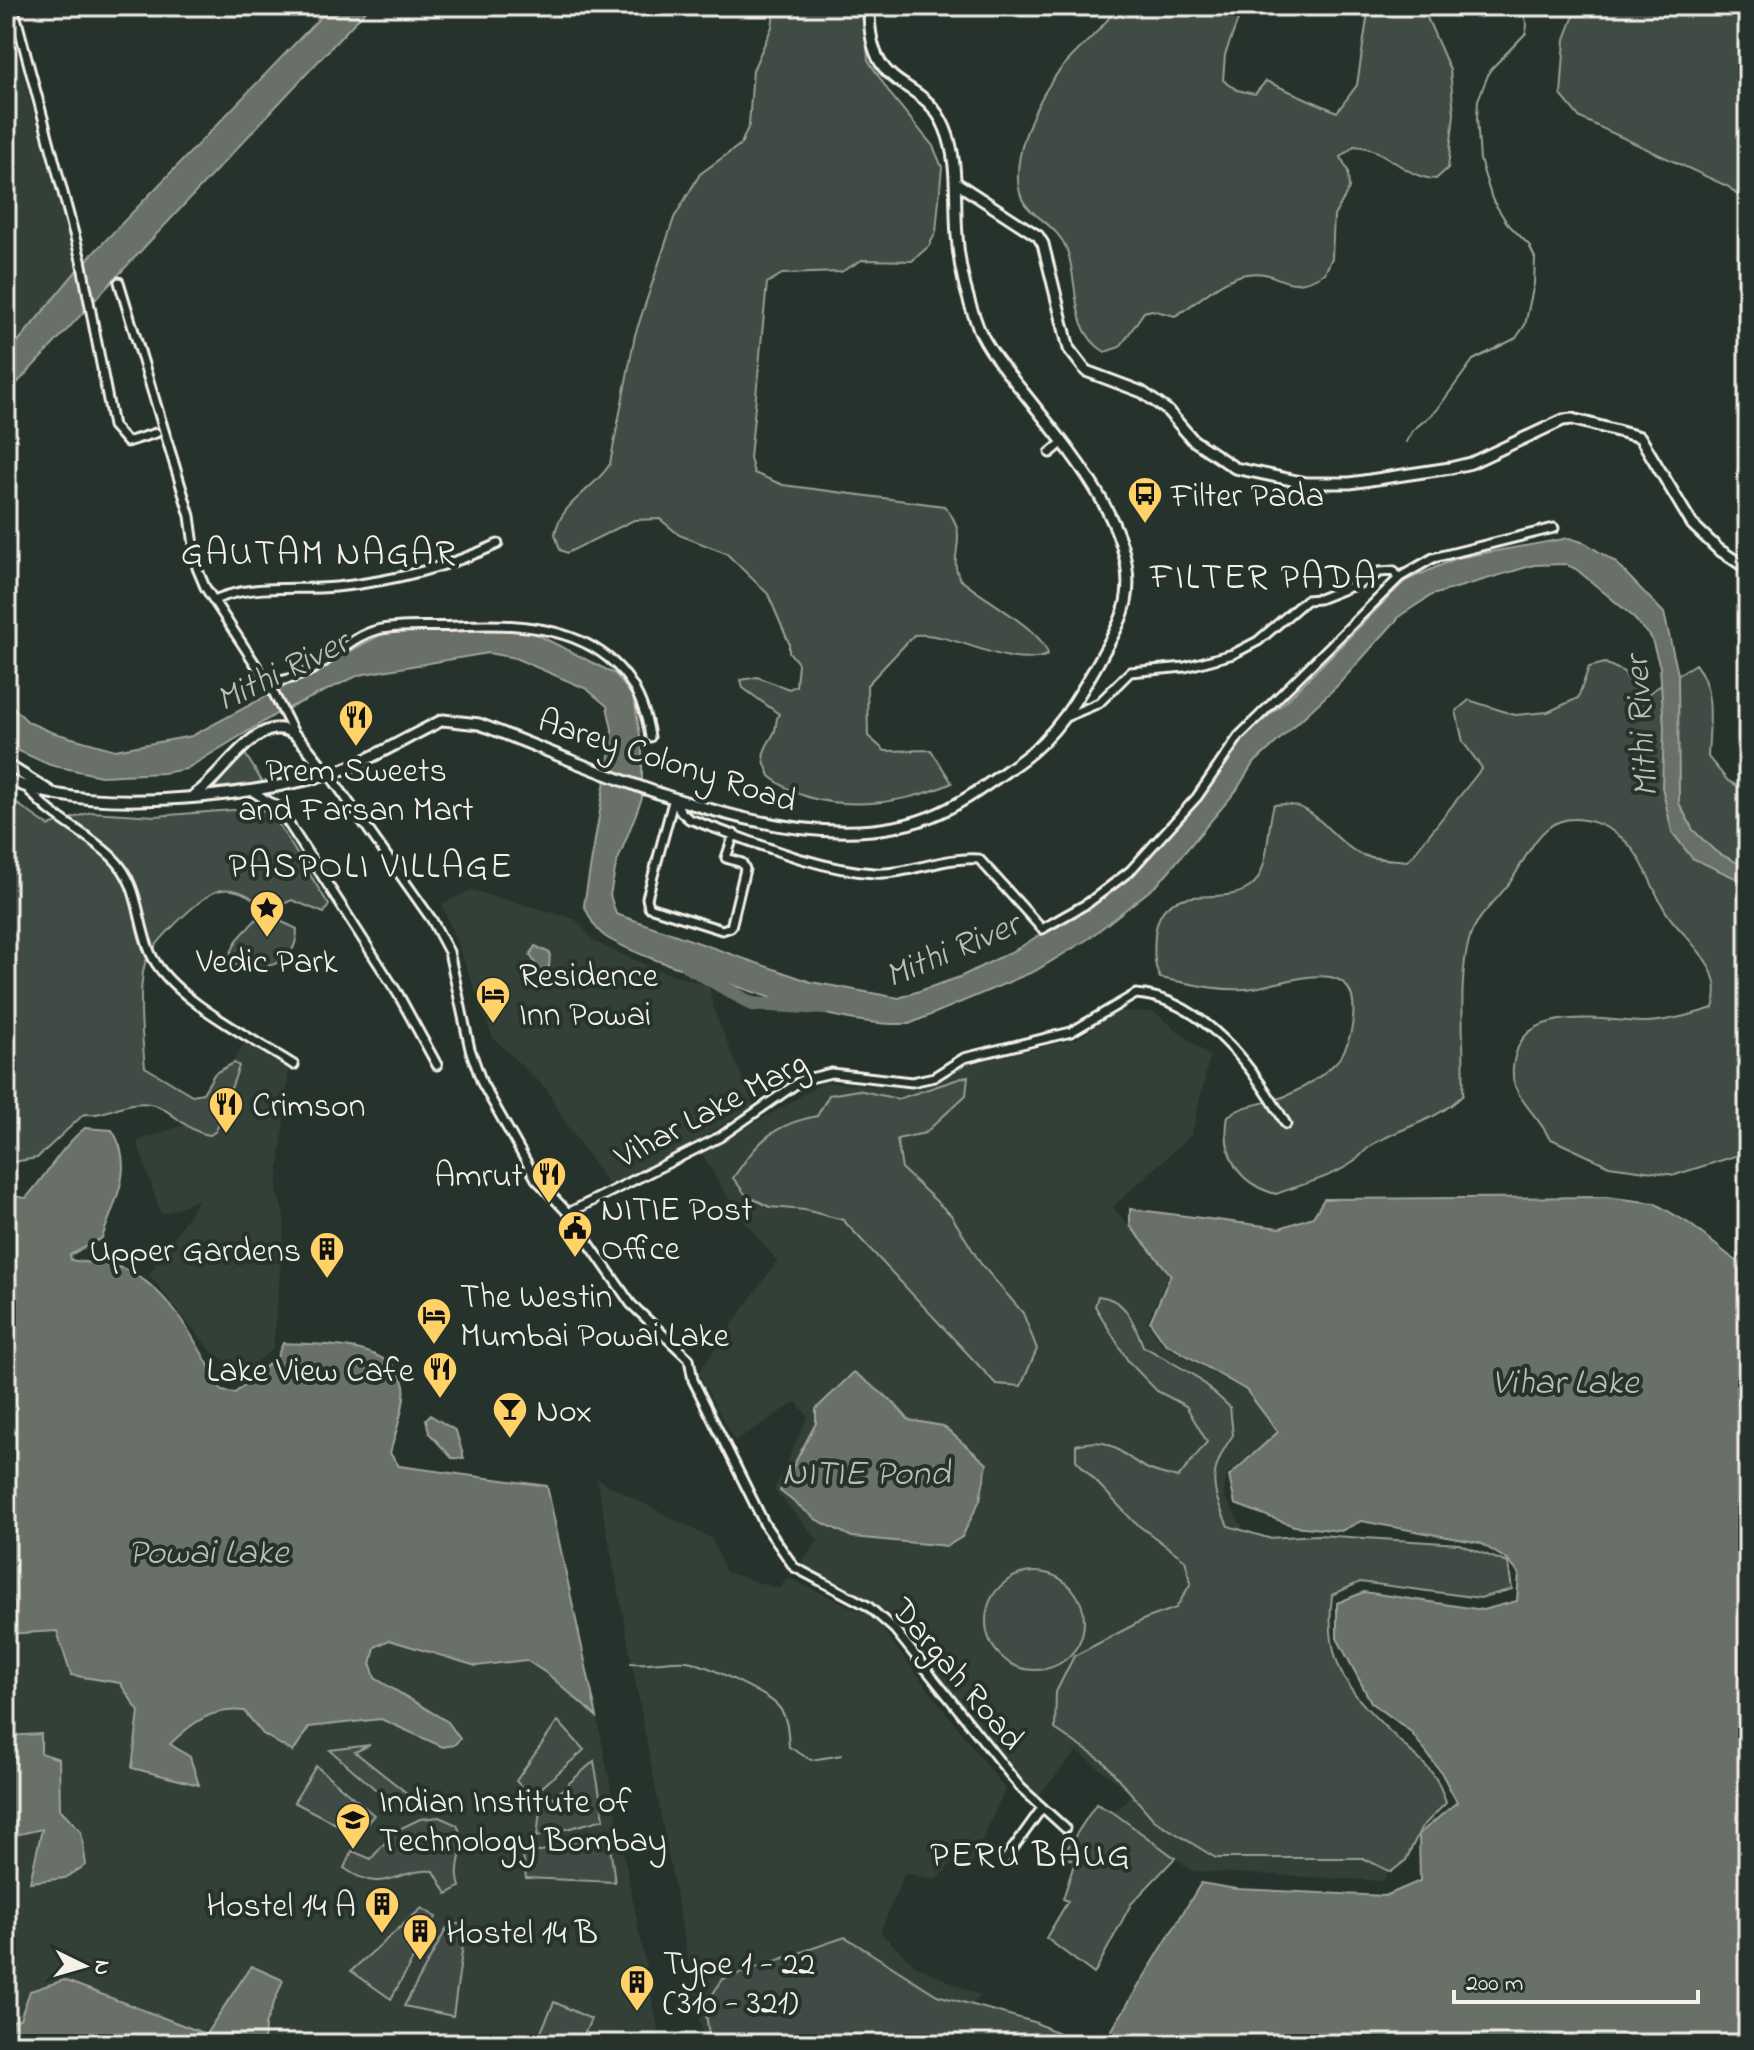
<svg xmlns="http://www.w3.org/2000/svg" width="1754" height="2050" font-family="'Indie Flower',sans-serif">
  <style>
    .built { fill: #333f39 }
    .green { fill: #414b45; stroke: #9a9e96; stroke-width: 2 }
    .water { fill: #676f68; stroke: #9fa39b; stroke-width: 2 }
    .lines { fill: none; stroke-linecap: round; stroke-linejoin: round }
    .stream { stroke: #9fa39b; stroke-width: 2 }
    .river { stroke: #676f68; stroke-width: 14 }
    .street-casing { stroke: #f4f1e8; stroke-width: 13 }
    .secondary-casing { stroke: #f4f1e8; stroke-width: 15 }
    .street { stroke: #26332d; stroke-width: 7 }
    .secondary { stroke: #26332d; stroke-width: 9 }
    .labels { text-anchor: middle; stroke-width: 8; stroke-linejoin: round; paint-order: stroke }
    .poi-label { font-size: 34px; fill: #f4f1e8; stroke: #26332d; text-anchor: start }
    .street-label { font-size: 34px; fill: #f4f1e8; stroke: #26332d }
    .neighbourhood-label { font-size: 36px; letter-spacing: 2px; fill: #f4f1e8; stroke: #26332d }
    .water-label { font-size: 36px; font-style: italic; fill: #bcbdb5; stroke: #26332d }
  </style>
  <rect width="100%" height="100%" fill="#26332d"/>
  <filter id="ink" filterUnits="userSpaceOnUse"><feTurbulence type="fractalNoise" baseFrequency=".0125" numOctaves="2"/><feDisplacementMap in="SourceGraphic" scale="16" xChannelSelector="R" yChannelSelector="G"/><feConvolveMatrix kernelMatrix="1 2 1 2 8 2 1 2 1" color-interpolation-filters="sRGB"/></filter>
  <g filter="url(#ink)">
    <path class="built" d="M 6,15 L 78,269 L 6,356 Z
      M 471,890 L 575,919 L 595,942 L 655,969 L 709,986 L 714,1011 L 754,1106 L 657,1165 L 610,1187 L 565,1122 L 547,1090 L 493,1038 L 442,904 Z
      M 1118,1011 L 1154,1012 L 1210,1056 L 1192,1134 L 1113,1207 L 1169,1275 L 1147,1322 L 1163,1345 L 1246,1391 L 1278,1433 L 1226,1475 L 1224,1496 L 1412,1806 L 1384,1881 L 1193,1871 L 1114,1813 L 1132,1794 L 1077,1751 L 1037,1797 L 960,1706 L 888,1612 L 815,1575 L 802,1563 L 818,1540 L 774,1490 L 808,1416 L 796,1402 L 735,1441 L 698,1373 L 777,1261 L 736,1211 L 702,1154 L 824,1082 L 919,1089 L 965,1065 L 1077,1039 Z
      M 245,1041 L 289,1067 L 277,1190 L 285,1220 L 273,1349 L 243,1373 L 211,1351 L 149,1275 L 199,1199 L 161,1215 L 137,1141 L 201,1119 Z
      M 597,1479 L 712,1539 L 726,1572 L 780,1589 L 787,1577 L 873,1617 L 1005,1789 L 972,1865 L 953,1862 L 936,1880 L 905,1873 L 880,1932 L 916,1966 L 981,1996 L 923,2044 L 704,2044 Z
      M 57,1630 L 71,1675 L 120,1683 L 139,1712 L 170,1744 L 193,1722 L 221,1709 L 244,1711 L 263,1734 L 381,1719 L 442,1747 L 448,1722 L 375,1678 L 371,1665 L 375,1647 L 389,1640 L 476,1666 L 526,1660 L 549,1675 L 597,1717 L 661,2044 L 264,2044 L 264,2025 L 283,1980 L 206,2034 L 64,1980 L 20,2019 L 6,2023 L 6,1837 L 42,1828 L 30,1881 L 81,1831 L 60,1809 L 59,1759 L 41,1753 L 41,1734 L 6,1736 L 6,1634 Z"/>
    <path class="green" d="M 775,6 L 864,6 L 868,60 L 891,95 L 933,146 L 942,167 L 936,232 L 929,246 L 912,261 L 862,260 L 841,272 L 782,274 L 767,283 L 750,458 L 754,473 L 783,485 L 944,506 C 973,538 946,553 960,579 C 981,598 1044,630 1048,655 C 1007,671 956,631 914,635 L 867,685 L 868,736 L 885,751 L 931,750 L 952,783 C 902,806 815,817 770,776 C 759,752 763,753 774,733 C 777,727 775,720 779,714 L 743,688 L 741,680 L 757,677 L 789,689 L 796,686 L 798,663 L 789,652 L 789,643 L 768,594 L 726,553 L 679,535 L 660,519 L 634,520 L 567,553 L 560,550 L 555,534 C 560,503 594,490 610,464 L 635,335 L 674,218 L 700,174 L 741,144 L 749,125 L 753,70 L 772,27 Z
      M 1118,6 L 1243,6 L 1225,55 L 1223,80 L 1237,90 L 1255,94 L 1266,81 L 1337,112 L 1357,85 L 1369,6 L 1422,6 L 1450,70 L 1454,114 L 1448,168 L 1436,179 C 1404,178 1386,147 1354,146 L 1341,157 L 1348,171 L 1349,189 L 1334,216 L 1332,258 L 1325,273 C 1283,298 1281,268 1247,274 C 1221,278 1197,304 1175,316 L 1152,310 L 1144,312 L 1120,347 L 1105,352 C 1070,331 1079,288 1068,253 C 1059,224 1030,217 1022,199 C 1008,164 1033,109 1053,79 C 1071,53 1099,35 1118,6 Z
      M 1589,6 L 1748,6 L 1748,205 L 1729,187 L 1580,118 L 1561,95 L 1565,39 L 1576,10 Z
      M 1605,663 L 1624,672 L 1639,699 L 1695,664 C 1716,689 1709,726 1708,757 L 1728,781 L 1748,791 L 1748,1152 L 1675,1175 L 1609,1166 L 1549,1138 C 1541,1119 1521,1104 1515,1086 C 1511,1076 1513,1060 1517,1050 C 1532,1004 1610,1022 1647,1022 C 1670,1021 1691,1015 1713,1008 C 1725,974 1697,949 1676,925 C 1656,903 1651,874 1634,851 C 1617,827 1575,807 1548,828 C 1533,840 1523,862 1513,878 C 1501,897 1477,915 1470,937 C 1456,983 1466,1046 1463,1095 C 1438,1120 1405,1126 1375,1143 C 1366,1148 1360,1157 1352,1163 C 1330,1178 1300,1185 1276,1194 C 1238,1184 1221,1155 1228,1116 C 1247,1102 1269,1105 1290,1094 C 1303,1088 1320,1077 1331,1067 C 1346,1055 1351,1037 1353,1019 C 1361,947 1280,987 1245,989 C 1216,991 1187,983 1160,978 C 1153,962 1154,952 1155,935 C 1161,876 1219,909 1250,887 C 1271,872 1266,827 1274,805 C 1314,798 1327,836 1358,853 C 1371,860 1394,859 1408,861 L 1482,768 L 1463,742 L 1456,711 L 1469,700 L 1515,715 L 1548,712 L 1578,698 L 1589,667 Z
      M 244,752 L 263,783 L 214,788 Z
      M 6,796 L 49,826 L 91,812 L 156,816 L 258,808 L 272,814 L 329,905 L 324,913 L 292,900 L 283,904 L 278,913 L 280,921 L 297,929 C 297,970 258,971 226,963 L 237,940 L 262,913 C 258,894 227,883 211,894 C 193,905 148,947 144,967 C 138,994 142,1039 145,1067 L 192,1095 L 203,1093 L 215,1073 L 234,1063 L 239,1066 L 216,1131 L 210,1135 C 187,1133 172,1108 150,1104 C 126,1099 107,1117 84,1114 L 37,1158 L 6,1163 Z
      M 968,1076 L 966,1095 L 925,1133 L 897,1139 L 902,1169 L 951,1215 L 981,1264 L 1023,1313 L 1037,1349 L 1021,1386 L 996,1384 L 843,1220 L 805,1210 L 770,1207 L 746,1195 L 733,1178 C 758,1142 771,1125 817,1116 L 829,1095 L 858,1090 L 898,1099 Z
      M 1098,1296 C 1127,1299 1134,1323 1143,1346 L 1194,1375 L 1230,1407 L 1233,1435 C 1208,1471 1210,1487 1228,1526 L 1268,1538 L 1318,1535 L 1459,1544 L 1508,1563 L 1512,1589 L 1480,1598 L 1360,1582 L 1332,1595 C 1323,1672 1355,1698 1407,1748 C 1429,1769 1437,1773 1446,1803 L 1421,1828 L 1406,1860 L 1391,1872 L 1363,1858 L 1216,1858 L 1154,1820 L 1104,1762 L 1055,1729 L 1056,1692 L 1074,1656 L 1145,1619 L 1176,1608 L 1191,1583 L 1185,1560 L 1134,1522 L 1076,1460 L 1076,1445 C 1114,1435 1116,1453 1146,1468 C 1156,1473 1168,1475 1178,1478 L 1207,1442 L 1186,1406 L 1157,1391 L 1128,1361 L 1095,1306 Z
      M986 1621a49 49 0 1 1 98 0a49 49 0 1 1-98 0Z
      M 558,1721 L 584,1750 L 531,1797 L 516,1781 Z
      M 370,1745 L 355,1752 L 413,1798 L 390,1802 L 330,1750 Z
      M 594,1761 L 604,1819 L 537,1837 L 540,1809 Z
      M 316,1766 L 374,1815 L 357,1835 L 294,1802 Z
      M 1096,1804 L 1114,1813 L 1175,1858 L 1131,1904 L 1094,1974 L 1046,1938 L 1068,1901 L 1063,1899 L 1075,1861 L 1062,1856 Z
      M 439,1817 L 457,1825 C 469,1850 452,1863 460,1887 L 447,1894 L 434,1871 C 397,1868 384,1897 344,1868 L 352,1851 L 371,1859 L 395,1831 L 420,1819 Z
      M 608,1833 L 615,1882 L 526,1878 L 523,1856 Z
      M 422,1908 L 436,1917 L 391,1999 L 351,1971 Z
      M 449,1924 L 466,1924 L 453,2016 L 404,2006 Z
      M 845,1937 L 937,1995 L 1034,2022 L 1083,2044 L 710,2044 L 705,2005 L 723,1979 Z
      M 554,2002 L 591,2019 L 580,2044 L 562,2044 L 540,2034 Z"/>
    <path class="water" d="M 331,6 L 370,6 L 6,395 L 6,356 L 78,269 Z
      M 1569,538 L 1585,543 L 1615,562 L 1664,613 L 1678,674 L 1679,803 L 1693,830 L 1716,852 L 1748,868 L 1748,884 L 1692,858 L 1672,832 L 1662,787 L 1664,728 L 1660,667 L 1651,637 L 1630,614 L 1576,569 L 1565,564 L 1534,565 L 1432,595 L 1401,615 L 1337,686 L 1252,765 L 1236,791 L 1158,884 L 1088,939 L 1035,971 L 909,1024 C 850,1026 785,1003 730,984 C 689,970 646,960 609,939 C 595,931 590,918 584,905 L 609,757 L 612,729 L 607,706 L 587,689 L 515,658 L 488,653 L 359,675 L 278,713 L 186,769 L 163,773 L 101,776 L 50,765 L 6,745 L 6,700 L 28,722 L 51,732 L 115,750 L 192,736 L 382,634 L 417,629 L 495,629 L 532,632 L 615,674 L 634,698 L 642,748 L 642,798 L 616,865 L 610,895 L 616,914 L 811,982 L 899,998 L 960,977 L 1019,948 L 1135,873 L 1203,794 L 1242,739 L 1287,700 L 1405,581 L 1457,558 Z
      M 535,946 L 550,953 L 549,967 L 544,971 L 539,969 L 530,955 Z
      M 85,1128 L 112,1130 C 136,1166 115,1200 102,1238 L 70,1255 L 71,1260 C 85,1263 101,1263 115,1266 C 166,1279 200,1348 222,1391 L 235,1393 L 277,1357 L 283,1343 C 317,1345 395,1341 404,1386 C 407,1400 394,1438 390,1453 L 399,1466 L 547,1486 L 597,1717 L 549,1675 L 526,1660 L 476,1666 L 389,1640 L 375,1647 L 371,1665 L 375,1678 L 448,1722 L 460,1739 L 454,1745 L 443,1747 L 381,1719 L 309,1727 L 293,1752 L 263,1734 L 244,1711 C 211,1708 193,1722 170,1744 L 190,1757 L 199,1785 L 132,1768 L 139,1712 L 120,1683 L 71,1675 L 57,1631 L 6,1634 L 6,1195 L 26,1198 C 47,1175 60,1148 85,1128 Z
      M 1606,1197 L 1654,1203 L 1690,1224 L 1748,1271 L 1748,2044 L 1114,2044 L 1107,2038 L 1201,1883 L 1236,1889 L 1385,1896 L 1420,1881 L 1419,1834 L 1457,1802 L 1441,1772 L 1410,1731 L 1371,1702 L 1337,1638 L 1337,1603 L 1364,1592 L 1483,1610 L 1517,1601 L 1519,1573 L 1506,1559 L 1480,1543 L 1361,1521 L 1341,1531 L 1294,1526 L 1235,1504 L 1229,1476 L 1278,1432 L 1246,1390 L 1165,1343 L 1150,1322 L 1171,1275 L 1130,1226 L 1130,1209 L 1280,1228 L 1313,1217 L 1324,1199 Z
      M 854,1372 L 893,1402 L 909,1420 L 943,1426 L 987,1464 L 980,1500 L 962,1537 L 947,1546 L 852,1537 L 817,1520 L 780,1491 L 816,1423 L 816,1409 Z
      M 430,1415 L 456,1431 L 464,1459 L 452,1458 L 429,1433 L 426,1419 Z
      M 41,1734 L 41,1753 L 59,1759 L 60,1809 L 81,1831 L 86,1865 L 65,1878 L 30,1882 L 42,1829 L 6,1837 L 6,1736 Z
      M 251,1966 L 283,1980 L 265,2025 L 264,2044 L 6,2044 L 6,2023 L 20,2019 L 30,1991 L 64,1980 L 206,2034 Z"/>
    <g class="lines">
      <path class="stream" d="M 1406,442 L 1413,430 L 1436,411 L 1473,360 L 1516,338 L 1525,325 L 1534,284 L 1535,258 L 1529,245 L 1507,223 L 1492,199 L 1480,160 L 1477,118 L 1478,100 L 1490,70 L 1526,33 L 1527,25 L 1521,6
        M 631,1663 C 650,1665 672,1659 687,1661 C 705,1664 765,1693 777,1705 C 788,1716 788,1733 789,1747 L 811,1760 L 842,1755"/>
      <path class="river" d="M 687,966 L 752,1004 L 824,1008"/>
      <g class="street-casing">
        <path id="street" d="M 13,6 L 81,260 L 113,426 L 127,442 L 156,433
          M 119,282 L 190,516 L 197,568 L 205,587 L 271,688 L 295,735
          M 1050,453 L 1063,442
          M 214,600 C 252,583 295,591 336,587 C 393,581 446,568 498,544
          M 268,684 C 284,680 300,677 315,668 C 335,656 353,636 377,630 C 403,624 430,628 457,626 C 544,620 635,635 650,737
          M 1068,716 L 1099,703 L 1130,672 L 1185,667 L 1233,654 L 1258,641 L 1306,600 L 1319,599 L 1370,579 L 1379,572 L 1394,571 L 1398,579
          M 329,774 L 432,920 L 449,952 L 470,1049 L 482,1083 L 536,1179 L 568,1213 L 631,1304 L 689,1359 L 693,1380 L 765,1525 L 794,1567 L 868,1606 L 895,1630 L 1020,1787 L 1065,1828
          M 32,786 L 30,791 C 53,819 86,832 112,857 C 140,884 136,918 150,952 C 168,997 254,1039 294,1065
          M 253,792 L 278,807 L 398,994 L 437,1065
          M 674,798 L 647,898 L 649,907 L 722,930 L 731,927 L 745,869 L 742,863 L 726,858 L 734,834
          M 676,798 L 680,811 L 689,819 C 748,839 811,869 874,873 C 910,875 942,856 979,859 L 1042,929 L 1088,903 L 1130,871 L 1197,797 L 1239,736 L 1400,577 L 1433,558 L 1554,528
          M 568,1213 L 720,1137 L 802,1080 L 831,1073 L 912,1082 L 934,1077 L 964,1058 L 1071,1032 L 1136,994 C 1204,999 1255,1070 1286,1124
          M 1004,1861 L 1042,1808"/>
      </g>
      <g class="secondary-casing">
        <path id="secondary" d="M 955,182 L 1038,236 L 1043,244 L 1069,349 L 1086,371 L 1142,392 L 1167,410 L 1193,440 L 1235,468 L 1306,483 L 1350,483 L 1450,468 L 1471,463 L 1563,420 L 1572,419 L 1640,437 L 1692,524 L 1718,549 L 1748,569
          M 6,764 L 51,792
          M 6,778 C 78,817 247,797 326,775 C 363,765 407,737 443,720 L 479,724 C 604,771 809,873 939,813 C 967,800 994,780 1019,762 C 1056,736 1077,700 1099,661 C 1109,642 1122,622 1126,602 C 1141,531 1065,445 1024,393 C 1007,372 989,352 978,327 C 967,299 959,266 957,236 C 954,200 959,161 945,128 C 921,71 868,99 869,6
          M 194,795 C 220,781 257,711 292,733 C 306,742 316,762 329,774"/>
      </g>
      <use href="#street" class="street"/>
      <use href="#secondary" class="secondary"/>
    </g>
  </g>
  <defs>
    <g id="bus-pin" transform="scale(1.8)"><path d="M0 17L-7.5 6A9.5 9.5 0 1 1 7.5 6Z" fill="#ffd166" stroke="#26332d"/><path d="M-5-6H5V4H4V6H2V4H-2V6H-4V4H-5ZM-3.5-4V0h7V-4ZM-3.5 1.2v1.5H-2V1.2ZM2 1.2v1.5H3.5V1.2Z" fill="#111"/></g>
    <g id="restaurant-pin" transform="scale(1.8)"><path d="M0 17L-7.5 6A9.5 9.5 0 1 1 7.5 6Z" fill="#ffd166" stroke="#26332d"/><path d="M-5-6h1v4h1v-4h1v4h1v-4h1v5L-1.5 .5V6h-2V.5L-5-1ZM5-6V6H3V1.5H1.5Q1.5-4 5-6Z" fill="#111"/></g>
    <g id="sight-pin" transform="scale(1.8)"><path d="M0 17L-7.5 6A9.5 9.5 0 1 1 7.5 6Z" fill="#ffd166" stroke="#26332d"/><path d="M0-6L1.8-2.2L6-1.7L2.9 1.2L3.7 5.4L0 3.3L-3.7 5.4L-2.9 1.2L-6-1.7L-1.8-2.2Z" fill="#111"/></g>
    <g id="hotel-pin" transform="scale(1.8)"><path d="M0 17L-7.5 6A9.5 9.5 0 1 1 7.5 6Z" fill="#ffd166" stroke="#26332d"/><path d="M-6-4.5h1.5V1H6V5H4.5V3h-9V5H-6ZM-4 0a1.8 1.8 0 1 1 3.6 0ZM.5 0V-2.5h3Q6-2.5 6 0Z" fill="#111"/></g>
    <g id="civic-pin" transform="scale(1.8)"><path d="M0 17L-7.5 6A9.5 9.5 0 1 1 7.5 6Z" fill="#ffd166" stroke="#26332d"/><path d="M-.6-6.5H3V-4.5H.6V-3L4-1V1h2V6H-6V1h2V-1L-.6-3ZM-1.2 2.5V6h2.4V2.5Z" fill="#111"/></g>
    <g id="building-pin" transform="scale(1.8)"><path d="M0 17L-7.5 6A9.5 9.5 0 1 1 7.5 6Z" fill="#ffd166" stroke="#26332d"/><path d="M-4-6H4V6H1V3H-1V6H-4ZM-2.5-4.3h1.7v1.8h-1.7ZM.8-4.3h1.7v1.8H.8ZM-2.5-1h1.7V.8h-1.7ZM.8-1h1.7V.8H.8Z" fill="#111"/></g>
    <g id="bar-pin" transform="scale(1.8)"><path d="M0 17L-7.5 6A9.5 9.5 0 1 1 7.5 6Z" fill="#ffd166" stroke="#26332d"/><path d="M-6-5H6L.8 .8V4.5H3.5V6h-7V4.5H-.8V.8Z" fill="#111"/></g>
    <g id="university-pin" transform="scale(1.8)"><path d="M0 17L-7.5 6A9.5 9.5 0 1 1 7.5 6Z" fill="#ffd166" stroke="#26332d"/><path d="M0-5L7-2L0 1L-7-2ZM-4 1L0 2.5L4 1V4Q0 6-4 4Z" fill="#111"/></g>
  </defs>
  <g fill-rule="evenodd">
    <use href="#bus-pin" x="1145" y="494"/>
    <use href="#restaurant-pin" x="356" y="717"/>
    <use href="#sight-pin" x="267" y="908"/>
    <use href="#hotel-pin" x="493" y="994"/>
    <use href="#restaurant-pin" x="226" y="1104"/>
    <use href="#restaurant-pin" x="549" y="1174"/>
    <use href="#civic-pin" x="575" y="1228"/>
    <use href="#building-pin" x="327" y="1249"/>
    <use href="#hotel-pin" x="434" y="1315"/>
    <use href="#restaurant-pin" x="440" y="1369"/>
    <use href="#bar-pin" x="510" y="1409"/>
    <use href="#university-pin" x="353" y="1820"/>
    <use href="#building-pin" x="382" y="1904"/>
    <use href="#building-pin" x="420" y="1931"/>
    <use href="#building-pin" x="637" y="1982"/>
  </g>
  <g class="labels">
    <g class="poi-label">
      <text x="1171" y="506">Filter Pada</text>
      <text x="356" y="781" text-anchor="middle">Prem Sweets<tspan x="356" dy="39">and Farsan Mart</tspan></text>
      <text x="267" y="972" text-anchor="middle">Vedic Park</text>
      <text x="519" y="986">Residence<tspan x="519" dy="39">Inn Powai</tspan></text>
      <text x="252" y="1116">Crimson</text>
      <text x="523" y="1186" text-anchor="end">Amrut</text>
      <text x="601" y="1220">NITIE Post<tspan x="601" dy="39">Office</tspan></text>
      <text x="301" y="1261" text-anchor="end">Upper Gardens</text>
      <text x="460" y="1307">The Westin<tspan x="460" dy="39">Mumbai Powai Lake</tspan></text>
      <text x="414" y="1381" text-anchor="end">Lake View Cafe</text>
      <text x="536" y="1421">Nox</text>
      <text x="379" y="1812">Indian Institute of<tspan x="379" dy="39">Technology Bombay</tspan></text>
      <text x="356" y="1916" text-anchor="end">Hostel 14 A</text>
      <text x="446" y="1943">Hostel 14 B</text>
      <text x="663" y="1974">Type 1 - 22<tspan x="663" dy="39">(310 - 321)</tspan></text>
    </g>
    <g class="street-label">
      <text transform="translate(668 759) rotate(18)" y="12">Aarey Colony Road</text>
      <text transform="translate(710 1108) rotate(-28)" y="12">Vihar Lake Marg</text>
      <text transform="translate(959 1673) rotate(50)" y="12">Dargah Road</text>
    </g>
    <g class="neighbourhood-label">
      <text x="319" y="564">GAUTAM NAGAR</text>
      <text x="1264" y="588">FILTER PADA</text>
      <text x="371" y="877">PASPOLI VILLAGE</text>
      <text x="1031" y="1866">PERU BAUG</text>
    </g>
    <g class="water-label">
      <text transform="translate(281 669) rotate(-26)" y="13">Mithi River</text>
      <text transform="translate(1639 727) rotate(-94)" y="13">Mithi River</text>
      <text transform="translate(951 948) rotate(-23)" y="13">Mithi River</text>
      <text x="1565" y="1393">Vihar Lake</text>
      <text x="866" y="1484">NITIE Pond</text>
      <text x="208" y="1563">Powai Lake</text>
    </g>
  </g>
  <rect width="1754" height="2050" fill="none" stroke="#26332d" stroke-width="32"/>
  <rect x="16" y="16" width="1722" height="2018" fill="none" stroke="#f4f1e8" stroke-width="3" filter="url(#ink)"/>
  <g transform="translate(84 1966) rotate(95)" stroke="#26332d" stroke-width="6" paint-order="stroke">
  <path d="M0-6L14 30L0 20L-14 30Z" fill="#f4f1e8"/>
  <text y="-12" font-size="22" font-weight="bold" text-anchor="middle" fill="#f4f1e8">N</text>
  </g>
  <path d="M1454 1990v12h244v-12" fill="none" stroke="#f4f1e8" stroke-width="4"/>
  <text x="1466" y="1990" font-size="24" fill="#f4f1e8" stroke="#26332d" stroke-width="6" paint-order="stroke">200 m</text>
</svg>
